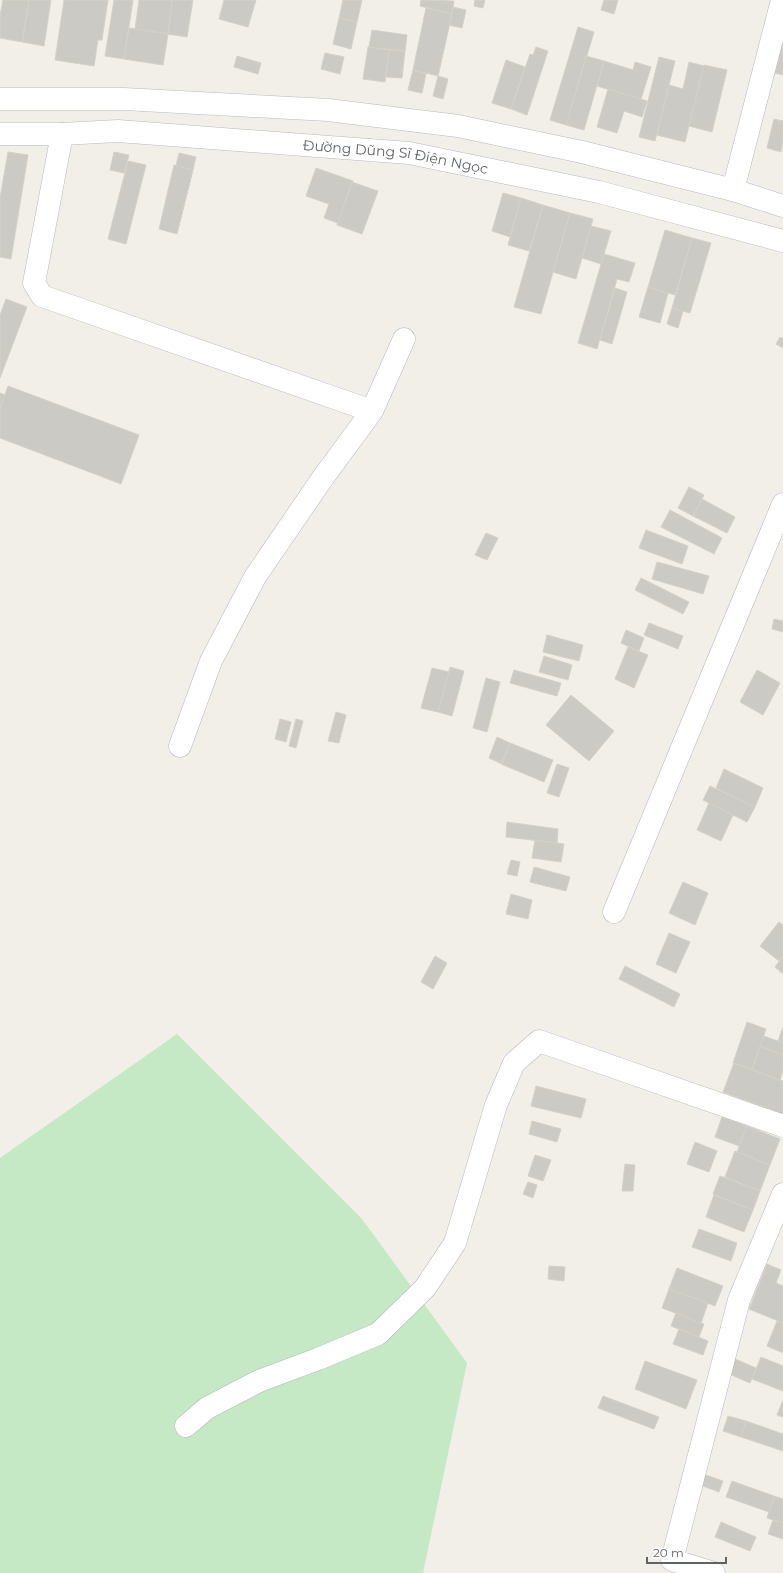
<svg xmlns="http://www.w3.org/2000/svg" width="783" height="1573" font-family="Montserrat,sans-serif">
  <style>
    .green { fill: #c5e8c5 }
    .building { fill: #cccac5; stroke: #d6d1c6 }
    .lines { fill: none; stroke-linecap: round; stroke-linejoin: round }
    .street-casing { stroke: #b5b8bc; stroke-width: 23 }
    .secondary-casing { stroke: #b6babf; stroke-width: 23 }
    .street { stroke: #fff; stroke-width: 22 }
    .secondary { stroke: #fff; stroke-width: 22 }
    .labels { text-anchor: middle; stroke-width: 4; stroke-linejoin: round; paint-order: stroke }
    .street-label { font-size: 14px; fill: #5f6368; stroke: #fff }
  </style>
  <rect width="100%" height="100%" fill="#f1efe8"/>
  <path class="green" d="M 177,1034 L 362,1219 L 467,1363 L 423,1573 L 0,1573 L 0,1158 Z"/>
  <path class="building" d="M 3,0 L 29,0 L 22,42 L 0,38 L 0,16 Z
    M 29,0 L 51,0 L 44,46 L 22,42 Z
    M 64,0 L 108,0 L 102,40 L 98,40 L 94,66 L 55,60 Z
    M 114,0 L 133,0 L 124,59 L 105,56 Z
    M 139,0 L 172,0 L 168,34 L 135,29 Z
    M 172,0 L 193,0 L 187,37 L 168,34 Z
    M 224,0 L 256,0 L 248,27 L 219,19 Z
    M 343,0 L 362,0 L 357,22 L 339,18 Z
    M 421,0 L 454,1 L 452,14 L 420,6 Z
    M 475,0 L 485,0 L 483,8 L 474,6 Z
    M 604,0 L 618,0 L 614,14 L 601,10 Z
    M 453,7 L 466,10 L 462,28 L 449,25 Z
    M 426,8 L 452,14 L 438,76 L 413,70 Z
    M 339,18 L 357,22 L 351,49 L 333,44 Z
    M 578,27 L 594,32 L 566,125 L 550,120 Z
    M 129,28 L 168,34 L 163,65 L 124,59 Z
    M 372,30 L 407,35 L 405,51 L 369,47 Z
    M 783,43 L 783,75 L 775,73 Z
    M 368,47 L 389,50 L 385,82 L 363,79 Z
    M 536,47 L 548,51 L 527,115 L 511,109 L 530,54 L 533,55 Z
    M 389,50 L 405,51 L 402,78 L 386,77 Z
    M 325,53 L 344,57 L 340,74 L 321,69 Z
    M 237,56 L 261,63 L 258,74 L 234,67 Z
    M 586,56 L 604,61 L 584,130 L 566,125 Z
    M 659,57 L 675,61 L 655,141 L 639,137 Z
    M 506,60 L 525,67 L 511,109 L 492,103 Z
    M 604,61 L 633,70 L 635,62 L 651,67 L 641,99 L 597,86 Z
    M 689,62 L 704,66 L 685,142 L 657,135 L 669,85 L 683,89 Z
    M 704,65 L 727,70 L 712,132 L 689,126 Z
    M 413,70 L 426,74 L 422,93 L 408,90 Z
    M 438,76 L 448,79 L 443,99 L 433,96 Z
    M 608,89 L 647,101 L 642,117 L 624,111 L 617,133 L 597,127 Z
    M 774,119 L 783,121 L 783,143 L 781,152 L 767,148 Z
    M 8,152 L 28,155 L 11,259 L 0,257 L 0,198 Z
    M 114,152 L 129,155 L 124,173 L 110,170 Z
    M 179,153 L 196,157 L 193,170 L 176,166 Z
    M 128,161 L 146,165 L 126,244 L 108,239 Z
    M 174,165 L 193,170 L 177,234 L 159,229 Z
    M 316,168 L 353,181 L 338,223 L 324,218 L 329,204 L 306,196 Z
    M 352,182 L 378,191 L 362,234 L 337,225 Z
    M 503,193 L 521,198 L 510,237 L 492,231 Z
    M 521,198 L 543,205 L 529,251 L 508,245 Z
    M 543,205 L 570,213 L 541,314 L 514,307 Z
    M 570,213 L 593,219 L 576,279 L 553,272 Z
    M 591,226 L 611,231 L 601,264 L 582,258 Z
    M 665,230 L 692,238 L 675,295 L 648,287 Z
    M 692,238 L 711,243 L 690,313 L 672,308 Z
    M 604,254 L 635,263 L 629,282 L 617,279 L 597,349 L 578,343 Z
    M 648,287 L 668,293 L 660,323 L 639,317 Z
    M 615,288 L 627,292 L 612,344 L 600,340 Z
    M 6,299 L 27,307 L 0,378 L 0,315 Z
    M 672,308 L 683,311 L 678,328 L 667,324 Z
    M 780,337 L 783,339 L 783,348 L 776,344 Z
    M 8,386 L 139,435 L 121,484 L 0,438 L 0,408 Z
    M 0,393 L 5,395 L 0,408 Z
    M 689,487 L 704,495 L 693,516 L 678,508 Z
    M 702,499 L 735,517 L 727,533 L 693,516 Z
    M 670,510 L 722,538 L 714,554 L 661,527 Z
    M 646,530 L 688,546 L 682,564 L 639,548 Z
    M 486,533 L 498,538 L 487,560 L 475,555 Z
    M 657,562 L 709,576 L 703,594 L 652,579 Z
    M 641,578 L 689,602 L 683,614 L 635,590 Z
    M 774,619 L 783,621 L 783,632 L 772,629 Z
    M 649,623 L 683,636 L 678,649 L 644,635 Z
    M 626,630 L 644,638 L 639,651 L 621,643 Z
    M 547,635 L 583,645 L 579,661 L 543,652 Z
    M 628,647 L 648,655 L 634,688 L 615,679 Z
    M 544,656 L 572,665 L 568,680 L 539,672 Z
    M 450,667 L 464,671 L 452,716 L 438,712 Z
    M 432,668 L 449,672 L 438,712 L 421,708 Z
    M 514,670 L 561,683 L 557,696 L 510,683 Z
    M 757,670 L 780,683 L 763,715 L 740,702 Z
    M 486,678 L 500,682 L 487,732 L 473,728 Z
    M 571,695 L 614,731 L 589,761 L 546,725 Z
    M 336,712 L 346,715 L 339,743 L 328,741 Z
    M 280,719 L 291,722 L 286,742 L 275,739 Z
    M 296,719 L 303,721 L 296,748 L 289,746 Z
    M 497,737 L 510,743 L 502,764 L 489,758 Z
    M 510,743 L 553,760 L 544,782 L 501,764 Z
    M 557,764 L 569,768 L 559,797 L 547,793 Z
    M 724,769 L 763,788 L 755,807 L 716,788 Z
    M 710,786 L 755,807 L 747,822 L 703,800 Z
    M 709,803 L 733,815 L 721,841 L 697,830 Z
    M 507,822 L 558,829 L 557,843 L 506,837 Z
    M 535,840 L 564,844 L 561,862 L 532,858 Z
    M 511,860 L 520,862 L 517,876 L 507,874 Z
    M 534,867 L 570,877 L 566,891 L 530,882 Z
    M 683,882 L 708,893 L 695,925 L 669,913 Z
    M 511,894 L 532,900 L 528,919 L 506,914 Z
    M 779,922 L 783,925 L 783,956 L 779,961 L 760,946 Z
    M 669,933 L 690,942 L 676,973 L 656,964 Z
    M 435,956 L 447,963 L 433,989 L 421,982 Z
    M 783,956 L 783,974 L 775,967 Z
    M 625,966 L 680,994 L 674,1007 L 619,979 Z
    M 747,1022 L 766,1029 L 752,1070 L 733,1063 Z
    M 783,1027 L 783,1043 L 778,1041 Z
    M 764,1036 L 783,1043 L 783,1055 L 760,1046 Z
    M 760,1046 L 783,1055 L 783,1071 L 780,1080 L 752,1070 Z
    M 734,1063 L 783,1081 L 783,1114 L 723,1092 Z
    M 536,1086 L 586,1099 L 581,1118 L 531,1106 Z
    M 722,1117 L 747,1126 L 739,1146 L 715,1137 Z
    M 532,1121 L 561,1129 L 557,1142 L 529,1134 Z
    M 747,1126 L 780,1139 L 770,1165 L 737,1152 Z
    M 695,1142 L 717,1151 L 709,1172 L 687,1164 Z
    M 735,1151 L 770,1165 L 760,1191 L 725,1177 Z
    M 535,1155 L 551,1160 L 543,1181 L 528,1176 Z
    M 625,1164 L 635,1165 L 633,1191 L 622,1191 Z
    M 720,1176 L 760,1191 L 753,1210 L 713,1194 Z
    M 528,1182 L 537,1185 L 533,1198 L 523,1194 Z
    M 714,1195 L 753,1210 L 744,1232 L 706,1217 Z
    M 699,1229 L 737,1243 L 731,1261 L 692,1247 Z
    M 767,1264 L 781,1270 L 776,1283 L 783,1286 L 783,1323 L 749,1309 Z
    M 549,1266 L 565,1267 L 564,1281 L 548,1279 Z
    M 677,1268 L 723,1286 L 715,1306 L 669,1289 Z
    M 669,1289 L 708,1303 L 701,1323 L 662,1308 Z
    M 676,1313 L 704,1324 L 699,1337 L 671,1326 Z
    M 777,1321 L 783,1323 L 783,1353 L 767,1346 Z
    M 679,1329 L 708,1341 L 703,1355 L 673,1344 Z
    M 761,1357 L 783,1366 L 783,1391 L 752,1379 Z
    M 733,1358 L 756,1368 L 750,1383 L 727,1373 Z
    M 645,1361 L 697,1380 L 686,1409 L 635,1389 Z
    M 603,1396 L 659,1417 L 654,1429 L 598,1408 Z
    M 783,1400 L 783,1417 L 777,1415 Z
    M 728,1416 L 746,1421 L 741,1437 L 723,1431 Z
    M 746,1421 L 783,1434 L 783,1451 L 741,1437 Z
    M 703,1474 L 723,1481 L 719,1492 L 700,1485 Z
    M 732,1481 L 774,1496 L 769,1512 L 726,1497 Z
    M 774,1496 L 783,1499 L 783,1523 L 767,1518 Z
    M 773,1520 L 783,1523 L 783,1539 L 768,1534 Z
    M 721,1522 L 756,1537 L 750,1551 L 715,1537 Z"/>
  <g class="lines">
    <g class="street-casing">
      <path id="street" d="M 62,134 L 34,283 L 42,296 L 372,411
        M 733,190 L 782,0
        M 180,746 L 211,661 L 255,577 L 322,479 L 372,411 L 404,339
        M 614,912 L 783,504
        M 186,1426 L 207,1408 L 259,1381 L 318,1359 L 378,1334 L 425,1288 L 455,1243 L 496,1105 L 514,1063 L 539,1041 L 783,1126
        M 714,1573 L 672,1560 L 739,1300 L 783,1194"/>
    </g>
    <g class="secondary-casing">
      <g id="secondary">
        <path d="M 0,99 L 124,99 L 328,110 L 458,126 L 582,152 L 733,190 L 783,206"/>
        <path id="s1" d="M 0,134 L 62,134 L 118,131 L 409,153 L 599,192 L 783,241"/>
      </g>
    </g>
    <use href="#street" class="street"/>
    <use href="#secondary" class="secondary"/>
  </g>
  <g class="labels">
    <g class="street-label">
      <text dy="5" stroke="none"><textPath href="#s1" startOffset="397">Đường Dũng Sĩ Điện Ngọc</textPath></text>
    </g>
  </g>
  <path d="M647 1557v6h79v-6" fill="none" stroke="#5f6368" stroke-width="2"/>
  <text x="653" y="1557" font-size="12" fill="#5f6368" stroke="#ffffff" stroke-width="3" paint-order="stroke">20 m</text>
</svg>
